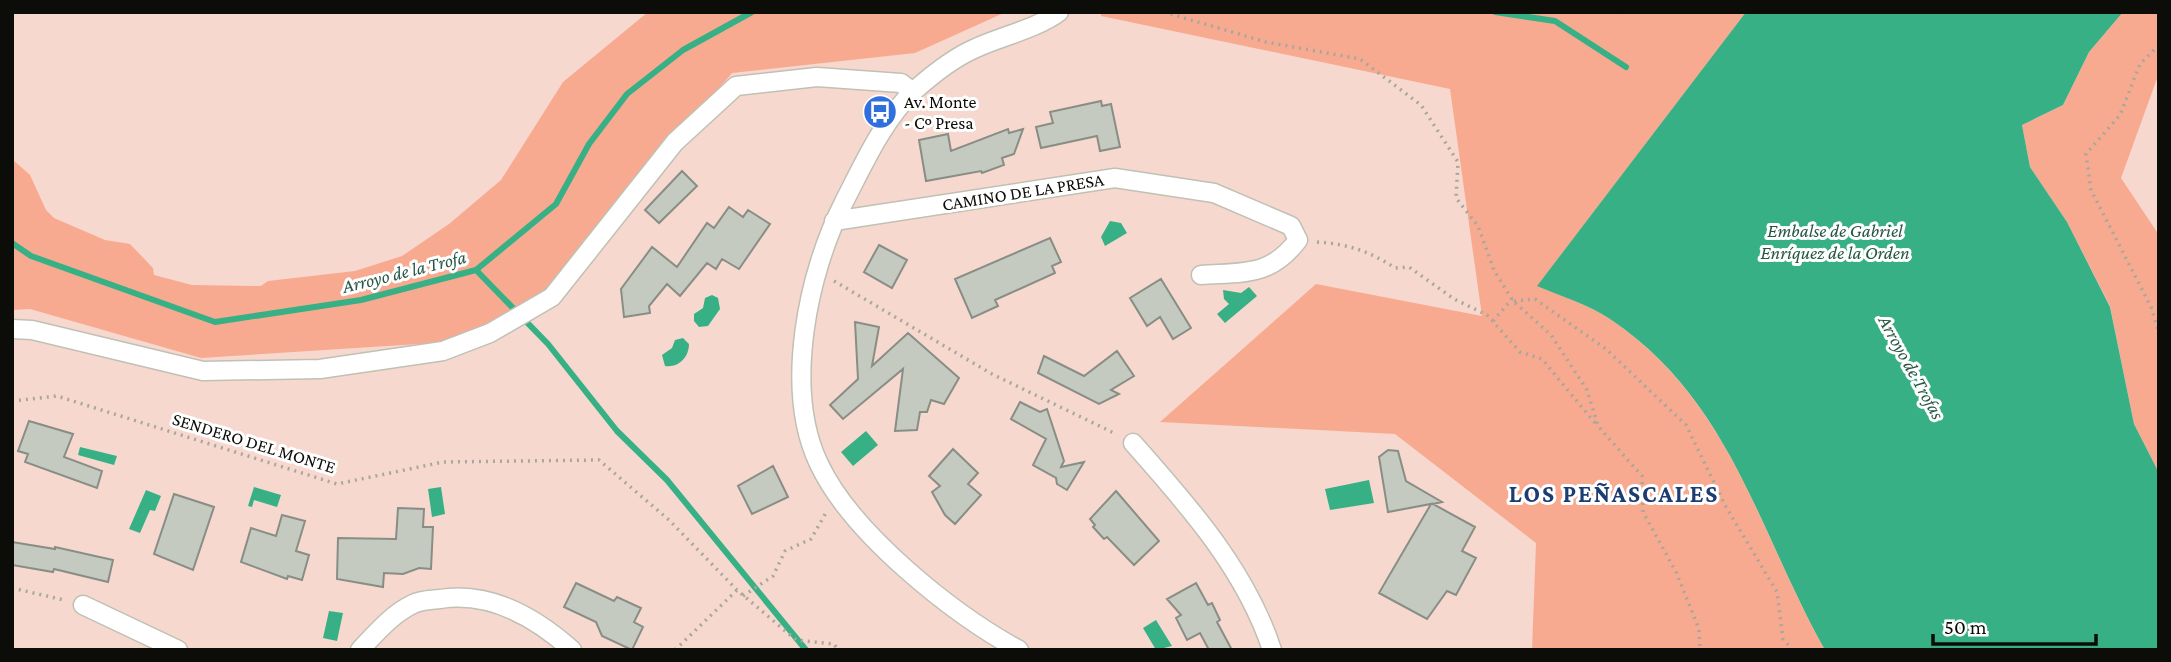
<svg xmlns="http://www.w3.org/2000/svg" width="2171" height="662" font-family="'Crimson Pro',serif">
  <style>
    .green { fill: #f7d8ce }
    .forest { fill: #f8aa90 }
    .water { fill: #37b086 }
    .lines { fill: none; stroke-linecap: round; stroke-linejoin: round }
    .stream { stroke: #37b086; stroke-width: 6 }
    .building { fill: #c4cac0; stroke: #888e85; stroke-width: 2 }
    .street-casing { stroke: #c1c0b5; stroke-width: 21 }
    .path { stroke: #a7a79d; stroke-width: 3.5; stroke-dasharray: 2 5; stroke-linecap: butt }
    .street { stroke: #fff; stroke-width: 18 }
    .labels { text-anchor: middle; stroke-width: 6; stroke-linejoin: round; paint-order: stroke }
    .poi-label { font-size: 18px; fill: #0c0c08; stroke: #fff; text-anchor: start }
    .street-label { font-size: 18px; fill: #0c0c08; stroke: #fff }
    .water-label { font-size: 19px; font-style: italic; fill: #265643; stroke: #fff }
    .district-label { font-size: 24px; font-weight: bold; letter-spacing: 2px; fill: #1c3c72; stroke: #fff }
  </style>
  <rect width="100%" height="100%" fill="#f0efe3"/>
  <path class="green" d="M 12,12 L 2159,12 L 2159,650 L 12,650 Z"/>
  <path class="forest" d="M 648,12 L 1006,12 L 915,53 L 732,73 L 548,293 L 450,342 L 201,358 L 30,309 L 12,310 L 12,159 L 30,175 L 46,210 L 54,218 L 105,240 L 130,244 L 153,268 L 154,275 L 192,285 L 261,286 L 268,281 L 355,271 L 402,256 L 449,224 L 501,180 L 563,82 Z
    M 1101,12 L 1746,12 L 1538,285 C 1561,296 1589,305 1610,319 C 1732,402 1757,530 1825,650 L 1532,650 L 1536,543 L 1395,434 L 1160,422 L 1316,284 L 1482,316 L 1450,89 L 1101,16 Z
    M 2123,12 L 2159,12 L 2159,73 L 2121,178 L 2159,235 L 2159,473 L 2134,424 L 2110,306 L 2067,222 L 2030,167 L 2022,125 L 2063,105 L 2089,52 Z"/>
  <path class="water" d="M 1746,12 L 2123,12 L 2089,52 L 2063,105 L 2022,125 L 2030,167 L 2067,222 L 2110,307 L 2134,424 L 2159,473 L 2159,650 L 1825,650 C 1758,531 1731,400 1610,319 C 1589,305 1561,296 1537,286 Z
    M 1110,221 L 1121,223 L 1127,233 L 1105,246 L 1101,237 Z
    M 1249,287 L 1257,296 L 1225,323 L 1217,314 L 1229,304 L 1224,299 L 1223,290 L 1241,293 Z
    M 712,295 L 718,298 L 720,309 L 708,326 L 699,327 L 694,321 L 694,314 L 703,308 L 705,298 Z
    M 683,338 L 689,344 C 689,357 679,368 665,366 L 662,355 L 672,348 L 675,340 Z
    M 866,431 L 878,445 L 853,466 L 841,452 Z
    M 80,447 L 117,456 L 114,465 L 78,455 Z
    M 1369,480 L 1374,503 L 1330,510 L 1325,489 Z
    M 254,487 L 281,495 L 277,507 L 254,500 L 252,507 L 248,506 Z
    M 441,487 L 445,514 L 432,517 L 428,489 Z
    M 146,490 L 161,496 L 155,511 L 150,510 L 140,533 L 129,529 Z
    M 329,611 L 343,613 L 337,641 L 323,638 Z
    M 1156,620 L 1172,646 L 1156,650 L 1143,628 Z"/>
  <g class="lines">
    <path class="stream" d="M 1495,12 L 1555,21 L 1626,67
      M 12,243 L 31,256 L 215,322 L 361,300 L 476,270 L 556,204 L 589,144 L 627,94 L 683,50 L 752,12
      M 476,270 L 548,344 L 617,431 L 667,480 L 806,650"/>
  </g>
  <path class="building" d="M 1101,101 L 1102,106 L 1111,104 L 1120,147 L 1100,151 L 1097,136 L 1041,148 L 1036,127 L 1053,123 L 1050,112 Z
    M 1008,129 L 1009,133 L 1023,129 L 1014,154 L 1002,158 L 1004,165 L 982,173 L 981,171 L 926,181 L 919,140 L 948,134 L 951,151 Z
    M 682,171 L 697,186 L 659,223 L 645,210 Z
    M 729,207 L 743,217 L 748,210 L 770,224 L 739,269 L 722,259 L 716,269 L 707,263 L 680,296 L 667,284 L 649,306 L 650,313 L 624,317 L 621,289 L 652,247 L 677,267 L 707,223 L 714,228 Z
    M 1050,238 L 1061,262 L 1052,266 L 1055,273 L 995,300 L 998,306 L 972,318 L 955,279 Z
    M 879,245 L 907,260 L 892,288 L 864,272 Z
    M 1161,279 L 1191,328 L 1173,339 L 1160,317 L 1147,326 L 1130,298 Z
    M 855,322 L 879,327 L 872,366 L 908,333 L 959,378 L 944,404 L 931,400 L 927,412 L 920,412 L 917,430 L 895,431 L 903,369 L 843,419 L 830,405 L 858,379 Z
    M 1117,351 L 1134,376 L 1111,390 L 1119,394 L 1099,404 L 1038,373 L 1044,356 L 1084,376 Z
    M 1020,402 L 1040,412 L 1047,409 L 1064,461 L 1061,467 L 1084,462 L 1067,490 L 1057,484 L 1056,478 L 1033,465 L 1046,439 L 1011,419 Z
    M 29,421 L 73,434 L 64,457 L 102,471 L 97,488 L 25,462 L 28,454 L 18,451 Z
    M 953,449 L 978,473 L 968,484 L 981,495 L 955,524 L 945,515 L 932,492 L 940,486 L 929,476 Z
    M 1398,451 L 1406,481 L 1442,502 L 1433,504 L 1475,527 L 1462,551 L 1476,558 L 1456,595 L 1447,591 L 1427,619 L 1379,593 L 1431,504 L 1388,512 L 1379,457 L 1388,450 Z
    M 773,466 L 788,497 L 752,514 L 738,486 Z
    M 1116,491 L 1159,541 L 1134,565 L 1107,537 L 1104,539 L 1093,527 L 1095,525 L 1090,519 Z
    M 174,494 L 214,507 L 193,570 L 154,554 Z
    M 398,508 L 424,509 L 423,527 L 433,527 L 431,569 L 419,568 L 403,574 L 384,573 L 383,587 L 337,579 L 338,538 L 396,539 Z
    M 282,515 L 305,521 L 296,551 L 309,555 L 302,580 L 288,576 L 287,579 L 241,562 L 251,528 L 276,536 Z
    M 12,542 L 55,549 L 55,547 L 113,560 L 108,582 L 54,569 L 53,572 L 12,565 Z
    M 576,583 L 614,601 L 617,597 L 641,608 L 634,622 L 643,627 L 632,650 L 602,636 L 596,622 L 564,607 Z
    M 1196,583 L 1208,605 L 1212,603 L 1220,620 L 1217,622 L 1232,650 L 1209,650 L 1200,633 L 1187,640 L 1176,618 L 1181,615 L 1167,599 Z"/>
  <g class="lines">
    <g class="street-casing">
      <path id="street" d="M 834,221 L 1115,178 L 1214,193 L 1291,226 L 1298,240 C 1270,277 1244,272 1201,275
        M 12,329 L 32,330 L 203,371 L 320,369 L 443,351 L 490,333 L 552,297 L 675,142 L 736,86 L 817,77 L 901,83 L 913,92
        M 1133,443 C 1188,505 1246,570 1272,650
        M 83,605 L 178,650
        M 360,650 C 376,633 392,614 413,604 C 421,600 431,600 440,599 C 490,591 535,617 572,650
        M 1019,650 C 953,614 852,534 819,464 C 783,389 808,272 844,202 C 863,165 884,118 915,90 C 933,74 955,57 976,48 C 1002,36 1036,29 1059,12"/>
    </g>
    <path class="path" d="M 1164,12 L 1266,42 L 1360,59 L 1421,105 L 1458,162 L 1456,198 L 1478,226 L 1494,270 L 1513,301 L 1551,335 L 1587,390 L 1598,426 L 1642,476 L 1643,512 L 1676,572 L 1699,629 L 1700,650
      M 1617,12 L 1620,14
      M 2159,45 L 2140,64 L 2120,115 L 2086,154 L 2091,190 L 2151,307 L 2159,333
      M 1317,242 C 1348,244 1369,251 1395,268 L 1409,267 L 1454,299 L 1487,315 L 1520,352 L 1542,359 L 1595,423
      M 834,281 L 992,374 L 1116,434
      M 1514,301 L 1535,299 L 1606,349 L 1686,425 L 1726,507 L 1777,592 L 1783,639 L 1793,650
      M 1493,321 L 1512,299
      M 12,401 L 57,396 L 337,484 L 443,462 L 599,460 L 669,520 L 737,590 L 796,640 L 834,644 L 838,650
      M 12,588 L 64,600
      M 743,596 L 773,576 L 785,551 L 811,539 L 827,511
      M 675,650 L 737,590"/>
    <use href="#street" class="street"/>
  </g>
  <defs>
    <g id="bus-disc" transform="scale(1.75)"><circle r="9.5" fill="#3070de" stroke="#fff"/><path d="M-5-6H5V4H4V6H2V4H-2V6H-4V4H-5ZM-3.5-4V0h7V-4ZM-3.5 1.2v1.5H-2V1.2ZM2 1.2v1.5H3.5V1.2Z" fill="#fff"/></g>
  </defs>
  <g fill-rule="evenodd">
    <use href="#bus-disc" x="880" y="112"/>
  </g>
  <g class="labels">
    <g class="poi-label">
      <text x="904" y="108">Av. Monte<tspan x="904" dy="21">- Cº Presa</tspan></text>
    </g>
    <g class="street-label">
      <text transform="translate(1023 192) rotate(-9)" y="6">CAMINO DE LA PRESA</text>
      <text transform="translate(254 443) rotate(17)" y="6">SENDERO DEL MONTE</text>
    </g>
    <g class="water-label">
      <text x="1835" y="237">Embalse de Gabriel<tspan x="1835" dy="22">Enríquez de la Orden</tspan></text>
      <text transform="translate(404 271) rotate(-14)" y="7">Arroyo de la Trofa</text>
      <text transform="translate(1912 367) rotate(61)" y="7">Arroyo de Trofas</text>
    </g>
    <g class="district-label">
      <text x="1614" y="502">LOS PEÑASCALES</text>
    </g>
  </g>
  <rect width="2171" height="662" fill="none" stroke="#0c0c08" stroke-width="28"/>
  <path d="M1933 634v10h163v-10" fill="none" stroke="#0c0c08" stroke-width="3.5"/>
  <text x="1944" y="634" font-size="21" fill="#0c0c08" stroke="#ffffff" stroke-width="5" paint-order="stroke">50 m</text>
</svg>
